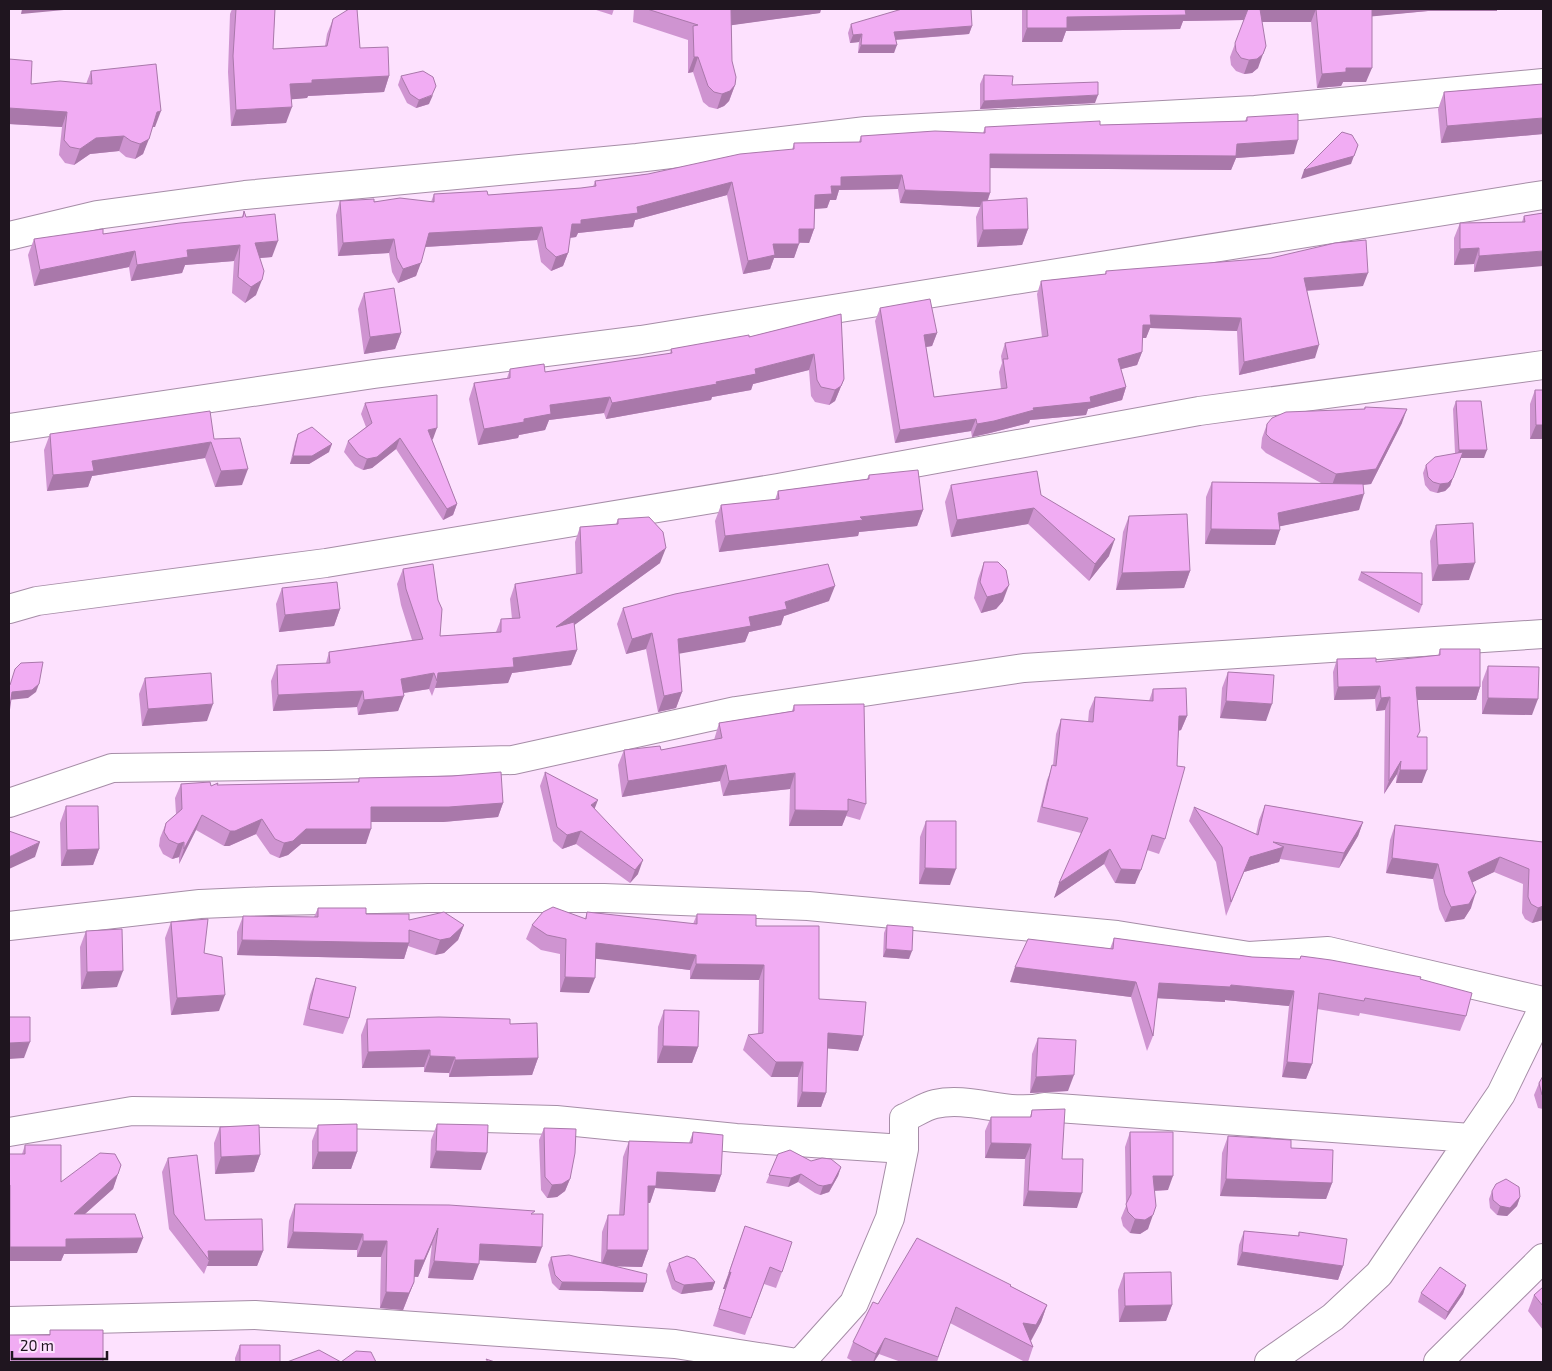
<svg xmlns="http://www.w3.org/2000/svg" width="1552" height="1371" font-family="'Exo 2',sans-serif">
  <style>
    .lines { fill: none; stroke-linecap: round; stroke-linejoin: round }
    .minor-casing { stroke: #a68da7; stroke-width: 30 }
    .minor { stroke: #fff; stroke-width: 28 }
    .wall { fill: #cf94d1 }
    .shaded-wall { fill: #a978aa }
    .building { fill: #f1acf3; stroke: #a978aa }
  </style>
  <rect width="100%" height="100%" fill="#fde1fe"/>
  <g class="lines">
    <g class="minor-casing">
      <path id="minor" d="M 9,236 L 97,215 L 245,195 L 637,158 L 866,131 L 1255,110 L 1543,83
        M 9,428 L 374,374 L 641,340 L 1543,195
        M 9,609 L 37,601 L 326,563 L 778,488 L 1199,411 L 1543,365
        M 9,803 L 112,768 L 328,765 L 513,760 L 736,711 L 1024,668 L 1543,634
        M 9,926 L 200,904 L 271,901 L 428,898 L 604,898 L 808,906 L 1117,935 L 1249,956 L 1328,951 L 1543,1001
        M 9,1132 L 132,1111 L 341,1114 L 556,1120 L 736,1138 L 904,1149
        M 9,1321 L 255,1315 L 675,1344 L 791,1362
        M 801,1362 L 854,1303 L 890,1218 L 904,1149 L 904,1118 C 914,1114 925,1106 935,1104 C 971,1096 1008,1116 1044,1107 L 1471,1138 L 1501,1094 L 1543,1008
        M 1269,1362 L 1333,1317 L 1379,1274 L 1471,1138
        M 1438,1362 L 1543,1258"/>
    </g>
    <use href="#minor" class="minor"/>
  </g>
  <path class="wall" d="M 232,9 L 275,9 L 273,49 L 325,46 L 327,34 L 333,19 L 360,48 L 389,76 L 384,92 L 308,96 L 307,98 L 291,99 L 286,123 L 231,126 L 228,72 L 230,14 Z
    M 593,9 L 614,9 L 612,15 Z
    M 634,9 L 821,9 L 820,13 L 731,25 L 732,61 L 735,85 L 729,101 L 724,106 L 717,109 L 709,107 L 703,102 L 693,72 L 688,73 L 688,40 L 633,22 Z
    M 1022,9 L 1497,9 L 1497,11 L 1428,11 L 1372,16 L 1366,82 L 1343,82 L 1341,86 L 1317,88 L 1311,22 L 1262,22 L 1258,68 L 1252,73 L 1244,74 L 1236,71 L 1231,65 L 1230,57 L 1244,20 L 1183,21 L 1180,29 L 1066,31 L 1062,42 L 1022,42 Z
    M 851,24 L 972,26 L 969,34 L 896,40 L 894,53 L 858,53 L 859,42 L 850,43 L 848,33 Z
    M 9,59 L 31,84 L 86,84 L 91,71 L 155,127 L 152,127 L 143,154 L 135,159 L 126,157 L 119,151 L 90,154 L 74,165 L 65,163 L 59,155 L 62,127 L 9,124 Z
    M 984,75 L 1012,85 L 1095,103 L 980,109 L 980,84 Z
    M 401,76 L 429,104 L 416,108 L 407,103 L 398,85 Z
    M 1543,84 L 1543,134 L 1441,143 L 1438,109 L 1444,92 Z
    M 1247,117 L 1294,154 L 1236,158 L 1231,170 L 990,168 L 990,193 L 988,200 L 1028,229 L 1022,245 L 977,247 L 976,217 L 980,207 L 900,203 L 898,189 L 839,190 L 836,200 L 830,200 L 827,208 L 815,209 L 814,229 L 809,243 L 799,243 L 794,258 L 774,258 L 770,269 L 743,274 L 727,195 L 635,220 L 633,227 L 578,233 L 576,237 L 570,238 L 568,253 L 563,266 L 551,271 L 541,262 L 537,240 L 425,247 L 416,276 L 398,283 L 392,272 L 389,253 L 338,256 L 336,215 L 340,201 L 431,202 L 434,194 L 488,195 L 581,188 L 593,187 L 595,181 L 648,174 L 792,150 L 794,143 L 859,142 L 861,136 L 983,133 L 985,127 L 1100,125 L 1245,121 Z
    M 244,211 L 246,217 L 272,257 L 260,258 L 256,295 L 245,303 L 232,293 L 234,261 L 185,265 L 182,273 L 131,281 L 129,267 L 34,286 L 28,255 L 34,239 L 103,234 L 242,217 Z
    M 1543,213 L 1474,272 L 1474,264 L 1454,265 L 1454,238 L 1460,223 L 1522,222 L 1524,216 Z
    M 1106,271 L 1363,286 L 1307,291 L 1315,358 L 1239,375 L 1237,331 L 1150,328 L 1146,338 L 1142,338 L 1142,352 L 1137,365 L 1121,369 L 1126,387 L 1122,400 L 1088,409 L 1086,415 L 1030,420 L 1029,423 L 990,433 L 972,437 L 971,431 L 895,443 L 875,321 L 880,308 L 937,333 L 932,346 L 926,347 L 934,397 L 1001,389 L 999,372 L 1002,363 L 1001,356 L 1005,343 L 1042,337 L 1037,294 L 1041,281 L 1105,274 Z
    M 364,293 L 401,333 L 395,349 L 364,354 L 358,309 Z
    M 841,314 L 844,379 L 835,401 L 829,405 L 815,402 L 811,396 L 809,370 L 753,384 L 751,390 L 712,397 L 711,400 L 606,419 L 604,413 L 549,420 L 545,430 L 519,435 L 518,438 L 478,445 L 469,399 L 474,383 L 507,378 L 510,369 L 545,372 L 670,354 L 671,349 L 749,337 Z
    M 1535,390 L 1543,390 L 1543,439 L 1530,439 L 1530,404 Z
    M 1456,401 L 1484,458 L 1460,458 L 1450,486 L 1445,491 L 1437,493 L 1430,491 L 1425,485 L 1423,473 L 1426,465 L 1455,453 L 1453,409 Z
    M 365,403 L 433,439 L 432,440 L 457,504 L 453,515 L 443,520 L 396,449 L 372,468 L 363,470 L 355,466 L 344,452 L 348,441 L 366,427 L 361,414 Z
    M 1365,407 L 1402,423 L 1371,484 L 1363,485 L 1359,510 L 1280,526 L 1275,545 L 1205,544 L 1206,497 L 1212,482 L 1321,483 L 1266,453 L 1261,448 L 1262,438 L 1267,424 L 1364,409 Z
    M 50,434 L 214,439 L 242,485 L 215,487 L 205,458 L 92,476 L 88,487 L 47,491 L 44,450 Z
    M 298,434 L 329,452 L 309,464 L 290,464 L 295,442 Z
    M 869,475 L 923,510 L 917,526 L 859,532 L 858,536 L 719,552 L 715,521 L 721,505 L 775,500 L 778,491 L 867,479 Z
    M 951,485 L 1041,495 L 1109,556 L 1089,581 L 1028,524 L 951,537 L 945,502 Z
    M 1129,516 L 1190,571 L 1184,588 L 1116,590 L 1123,532 Z
    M 618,519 L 660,563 L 574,625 L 577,650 L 571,665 L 512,673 L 508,683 L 435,688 L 432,696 L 429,689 L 404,693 L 398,711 L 358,715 L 357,707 L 273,711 L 271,681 L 277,665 L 326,663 L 329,652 L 412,640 L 401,605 L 397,584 L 403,569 L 440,636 L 496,632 L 501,619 L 512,619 L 510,599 L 515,584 L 576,574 L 575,542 L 580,527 L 616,524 Z
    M 1436,525 L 1469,580 L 1432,581 L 1430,541 Z
    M 984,562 L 1003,601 L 996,609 L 981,613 L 974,598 L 978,579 Z
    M 1361,572 L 1422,605 L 1419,613 L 1358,580 Z
    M 282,588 L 340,609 L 334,626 L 279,632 L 276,604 Z
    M 829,601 L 784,616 L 781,625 L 749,632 L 745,642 L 679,653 L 682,692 L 676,708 L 658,712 L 646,649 L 626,654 L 617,624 L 623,608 Z
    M 1440,649 L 1480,687 L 1476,700 L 1417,700 L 1418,737 L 1422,783 L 1396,783 L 1397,774 L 1384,794 L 1385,710 L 1376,711 L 1375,699 L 1334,700 L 1333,672 L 1337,659 L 1376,662 L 1438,656 Z
    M 1488,666 L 1532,715 L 1482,714 L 1482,682 Z
    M 1228,672 L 1266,721 L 1220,718 L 1222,688 Z
    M 145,678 L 207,721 L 142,726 L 139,694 Z
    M 1153,689 L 1187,716 L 1181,730 L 1179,731 L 1165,839 L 1159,854 L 1147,850 L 1135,884 L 1115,883 L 1104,864 L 1054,898 L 1081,833 L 1037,822 L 1047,780 L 1053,765 L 1056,734 L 1061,719 L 1088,722 L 1089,711 L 1095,697 L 1149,701 Z
    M 794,705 L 866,804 L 860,820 L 846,816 L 842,826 L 789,826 L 790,789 L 723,796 L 720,781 L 622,797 L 618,765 L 624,750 L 661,750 L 714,740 L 719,723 L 792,711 Z
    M 545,772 L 595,809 L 638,874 L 630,883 L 576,844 L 562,849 L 553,841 L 540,786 Z
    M 359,778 L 503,803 L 498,817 L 443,822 L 371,822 L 366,844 L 301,844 L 288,855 L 279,858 L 270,854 L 256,834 L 229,846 L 224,846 L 196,830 L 179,864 L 179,857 L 172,859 L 163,854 L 159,846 L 160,838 L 166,823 L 176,814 L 175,798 L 181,784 L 211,786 L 358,782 Z
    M 1265,805 L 1363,822 L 1358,836 L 1339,868 L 1280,859 L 1279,862 L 1244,872 L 1226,916 L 1216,862 L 1189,821 L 1194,807 L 1256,834 L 1259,820 Z
    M 66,806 L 99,849 L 93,865 L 61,866 L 60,823 Z
    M 926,821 L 950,885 L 919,884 L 920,837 Z
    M 1395,825 L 1543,842 L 1543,920 L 1532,923 L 1525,919 L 1522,913 L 1523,884 L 1494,872 L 1472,882 L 1471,908 L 1464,919 L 1445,922 L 1439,909 L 1433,879 L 1386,873 L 1390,840 Z
    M 318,908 L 409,920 L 464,925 L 458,940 L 444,953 L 435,955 L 408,946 L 404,959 L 237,955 L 237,932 L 243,916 L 314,917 Z
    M 587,912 L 693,924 L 697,914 L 756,926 L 819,999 L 863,1036 L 858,1051 L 827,1048 L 826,1093 L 821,1107 L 797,1107 L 798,1077 L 771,1077 L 743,1050 L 748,1035 L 758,1034 L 759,980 L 690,979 L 690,970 L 595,958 L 589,993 L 560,992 L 560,954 L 541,950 L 526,939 L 532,925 L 585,919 Z
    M 171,922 L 204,953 L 219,1011 L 171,1015 L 165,938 Z
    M 887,925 L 909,959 L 883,957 L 884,933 Z
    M 86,931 L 117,987 L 81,989 L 80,947 Z
    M 1114,938 L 1252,957 L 1300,959 L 1301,956 L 1420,979 L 1466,1016 L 1460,1031 L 1360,1013 L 1359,1016 L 1317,1009 L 1312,1064 L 1306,1079 L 1282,1077 L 1289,1006 L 1225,1000 L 1225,1002 L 1157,998 L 1153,1036 L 1147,1051 L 1131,997 L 1010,982 L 1110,949 Z
    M 316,978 L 349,1018 L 343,1034 L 303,1025 L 310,995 Z
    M 664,1010 L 698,1047 L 692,1063 L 657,1063 L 658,1027 Z
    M 367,1019 L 510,1024 L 538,1058 L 532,1075 L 449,1077 L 449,1073 L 424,1072 L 424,1067 L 362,1068 L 361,1035 Z
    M 1038,1038 L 1068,1091 L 1030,1093 L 1032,1054 Z
    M 1543,1076 L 1543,1109 L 1538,1108 L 1534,1095 L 1539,1083 Z
    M 1032,1110 L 1062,1159 L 1077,1208 L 1023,1206 L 1025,1159 L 985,1158 L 985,1131 L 991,1117 L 1030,1117 Z
    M 437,1124 L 481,1170 L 430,1168 L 431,1140 Z
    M 318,1125 L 357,1152 L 351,1169 L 312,1169 L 312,1141 Z
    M 220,1127 L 260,1155 L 254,1172 L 215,1174 L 214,1143 Z
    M 544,1128 L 570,1179 L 565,1191 L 557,1197 L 547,1198 L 541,1190 L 539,1140 Z
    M 693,1132 L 721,1175 L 715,1192 L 655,1188 L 650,1203 L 648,1203 L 648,1250 L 642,1267 L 617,1266 L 643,1292 L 559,1290 L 552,1283 L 548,1265 L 551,1257 L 601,1263 L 602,1232 L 608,1215 L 619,1215 L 623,1157 L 629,1141 L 689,1143 Z
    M 1130,1132 L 1168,1190 L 1154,1191 L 1148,1229 L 1140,1234 L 1130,1233 L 1123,1226 L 1121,1218 L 1126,1206 L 1125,1147 Z
    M 1228,1136 L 1291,1148 L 1332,1183 L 1326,1199 L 1220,1196 L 1222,1153 Z
    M 25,1145 L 61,1182 L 118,1174 L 113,1189 L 85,1214 L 137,1253 L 64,1254 L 61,1261 L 9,1261 L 9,1154 L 22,1154 Z
    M 778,1154 L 811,1161 L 841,1167 L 838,1176 L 829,1192 L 820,1195 L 815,1193 L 798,1182 L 788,1187 L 766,1183 Z
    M 168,1158 L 205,1220 L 263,1251 L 257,1266 L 207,1266 L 204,1274 L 169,1229 L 162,1172 Z
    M 1492,1191 L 1520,1197 L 1517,1206 L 1507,1216 L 1497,1215 L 1490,1208 L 1489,1199 Z
    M 295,1204 L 533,1214 L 536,1263 L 479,1260 L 473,1280 L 428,1278 L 432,1244 L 418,1277 L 414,1277 L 414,1282 L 403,1310 L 380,1308 L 381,1257 L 357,1257 L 357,1250 L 287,1248 L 289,1221 Z
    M 745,1226 L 782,1272 L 776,1288 L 764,1284 L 745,1335 L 713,1326 L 725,1289 L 723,1289 Z
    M 1244,1231 L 1298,1236 L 1299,1232 L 1343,1266 L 1338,1280 L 1237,1265 L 1239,1245 Z
    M 669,1263 L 715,1282 L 712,1290 L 681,1294 L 672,1289 L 666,1271 Z
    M 1124,1273 L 1172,1305 L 1166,1321 L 1119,1322 L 1118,1290 Z
    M 1466,1285 L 1463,1294 L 1445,1320 L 1418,1302 L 1421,1293 Z
    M 1010,1286 L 1047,1305 L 1041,1322 L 1031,1341 L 1033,1347 L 1028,1362 L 1025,1362 L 950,1323 L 937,1362 L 901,1362 L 879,1354 L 874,1362 L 854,1362 L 847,1358 L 853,1342 L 878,1304 Z
    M 1543,1287 L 1543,1330 L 1528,1311 L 1534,1295 Z
    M 240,1345 L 280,1362 L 235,1362 L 235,1358 Z"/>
  <path class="shaded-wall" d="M 22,9 L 64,9 L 64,10 L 21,14 Z
    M 742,9 L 821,9 L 820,13 L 726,26 L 731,10 Z
    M 1185,9 L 1248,9 L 1244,20 L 1183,21 L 1180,29 L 1066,31 L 1062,42 L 1022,42 L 1027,28 L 1067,17 Z
    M 1259,9 L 1316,9 L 1311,22 L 1254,22 Z
    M 1369,9 L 1497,9 L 1497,11 L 1428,11 L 1366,17 Z
    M 972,26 L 969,34 L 891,40 L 894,32 Z
    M 862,34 L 859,42 L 850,43 L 853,35 Z
    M 861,45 L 897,45 L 894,53 L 858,53 Z
    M 1266,46 L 1258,68 L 1252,73 L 1244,74 L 1249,60 Z
    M 694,57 L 698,57 L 693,72 L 688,73 Z
    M 1346,68 L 1372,68 L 1366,82 L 1343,82 L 1341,86 L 1317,88 L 1322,74 Z
    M 389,76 L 384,92 L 308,96 L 307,98 L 285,100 L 290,84 L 312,80 Z
    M 735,85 L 729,101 L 724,106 L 717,109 L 722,94 Z
    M 433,95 L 429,104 L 416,108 L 419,100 Z
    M 1098,95 L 1095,103 L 980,109 L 984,101 Z
    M 292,107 L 286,123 L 231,126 L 236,110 Z
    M 9,108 L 67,112 L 62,127 L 9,124 Z
    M 161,111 L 155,127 L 151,127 L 157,112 Z
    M 1543,118 L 1543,134 L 1441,143 L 1447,126 Z
    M 124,136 L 119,151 L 90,154 L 74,165 L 80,149 L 96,138 Z
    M 149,139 L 143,154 L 135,159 L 140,144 Z
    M 1298,140 L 1294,154 L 1236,158 L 1231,170 L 985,168 L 990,154 L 1237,144 Z
    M 1358,145 L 1351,164 L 1301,179 L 1304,170 Z
    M 902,175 L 898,189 L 839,190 L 836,200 L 830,200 L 827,208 L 810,209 L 815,195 L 831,186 L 841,177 Z
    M 732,182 L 727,195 L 635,220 L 633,227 L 578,233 L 576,237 L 567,238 L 572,224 L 581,220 L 637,207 Z
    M 905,190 L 990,193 L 985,207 L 982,201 L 980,207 L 900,203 Z
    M 542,227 L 537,240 L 424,247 L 429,233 Z
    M 799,229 L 814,229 L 809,243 L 794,242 Z
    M 1028,229 L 1022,245 L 977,247 L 983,230 Z
    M 394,239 L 389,253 L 338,256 L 343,243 Z
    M 278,241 L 272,257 L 249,259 L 255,243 Z
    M 773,244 L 799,244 L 794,258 L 774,258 L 770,269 L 743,274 L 748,261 Z
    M 240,245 L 234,261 L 185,265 L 182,273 L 131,281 L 137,265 L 187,250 Z
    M 1479,248 L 1474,264 L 1454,265 L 1460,249 Z
    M 135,251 L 129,267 L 34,286 L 40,270 Z
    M 1543,251 L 1543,266 L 1474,272 L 1479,256 Z
    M 568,253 L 563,266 L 551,271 L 556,257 Z
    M 421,263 L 416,276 L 398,283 L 403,269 Z
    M 1368,273 L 1363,286 L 1299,291 L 1304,278 Z
    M 262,280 L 256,295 L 245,303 L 251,287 Z
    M 1150,315 L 1241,318 L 1237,331 L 1150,328 L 1146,338 L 1138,338 L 1143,325 Z
    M 401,333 L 395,349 L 364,354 L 370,337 Z
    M 937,333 L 932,346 L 919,348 L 924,335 Z
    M 1319,345 L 1315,358 L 1239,375 L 1244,362 Z
    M 1142,352 L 1137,365 L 1114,371 L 1118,359 Z
    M 814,354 L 809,370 L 753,384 L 751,390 L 712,397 L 711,400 L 606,419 L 612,403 L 716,382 L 755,369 Z
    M 844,379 L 835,401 L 829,405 L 835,390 Z
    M 1126,387 L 1122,400 L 1088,409 L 1086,415 L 1030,420 L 1029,423 L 990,433 L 972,437 L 977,424 L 1033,408 L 1090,397 Z
    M 610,397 L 604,413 L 549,420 L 545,430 L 519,435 L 518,438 L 478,445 L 484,429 L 524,419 L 550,405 Z
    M 1407,409 L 1402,423 L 1371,484 L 1331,488 L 1336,474 Z
    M 976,419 L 971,431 L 895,443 L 900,430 Z
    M 1536,425 L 1543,425 L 1543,439 L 1530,439 Z
    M 437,428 L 433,439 L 424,441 L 428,430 Z
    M 400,438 L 396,449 L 372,468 L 363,470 L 367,459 Z
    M 211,442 L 205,458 L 92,476 L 88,487 L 47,491 L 53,475 L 92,461 Z
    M 332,444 L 329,452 L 309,464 L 290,464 L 293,456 Z
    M 1459,450 L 1487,450 L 1484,458 L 1456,458 Z
    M 248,469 L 242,485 L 215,487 L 221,471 Z
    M 1453,478 L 1450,486 L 1445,491 L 1437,493 L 1440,484 Z
    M 1364,494 L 1359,510 L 1272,528 L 1278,513 Z
    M 457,504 L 453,515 L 443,520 L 447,509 Z
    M 1034,508 L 1028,524 L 951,537 L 957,520 Z
    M 923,510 L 917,526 L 859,532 L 858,536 L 719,552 L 725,536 L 860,517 Z
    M 1211,529 L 1280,530 L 1275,545 L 1205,544 Z
    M 1115,539 L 1109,556 L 1089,581 L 1095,564 Z
    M 666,548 L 660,563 L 551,642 L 556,627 Z
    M 1475,563 L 1469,580 L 1432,581 L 1438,565 Z
    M 1190,571 L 1184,588 L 1116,590 L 1122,573 Z
    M 1009,585 L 1003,601 L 996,609 L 981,613 L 987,597 Z
    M 835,586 L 829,601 L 784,616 L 781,625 L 749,632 L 745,642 L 672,655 L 678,639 L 749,617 L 785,602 Z
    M 340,609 L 334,626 L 279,632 L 285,615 Z
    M 652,633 L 646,649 L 626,654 L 632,639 Z
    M 577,650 L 571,665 L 512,673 L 508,683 L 435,688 L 437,681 L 438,673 L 513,658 Z
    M 434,673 L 429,689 L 396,694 L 401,679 Z
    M 39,684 L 36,692 L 28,698 L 9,700 L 12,692 Z
    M 1380,686 L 1375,699 L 1334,700 L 1338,687 Z
    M 1416,687 L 1480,687 L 1476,700 L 1411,700 Z
    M 363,691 L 357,707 L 273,711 L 278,695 Z
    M 682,692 L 676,708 L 658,712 L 664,696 Z
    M 404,696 L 398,711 L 358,715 L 364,700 Z
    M 1390,697 L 1385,710 L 1376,711 L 1381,698 Z
    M 1488,698 L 1538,699 L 1532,715 L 1482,714 Z
    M 1226,701 L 1272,704 L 1266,721 L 1220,718 Z
    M 213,704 L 207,721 L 142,726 L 148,709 Z
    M 1179,716 L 1187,716 L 1181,730 L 1174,731 Z
    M 1401,761 L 1397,774 L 1384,794 L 1389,781 Z
    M 726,765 L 720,781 L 622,797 L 628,781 Z
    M 1400,770 L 1427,770 L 1422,783 L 1396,783 Z
    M 795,773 L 790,789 L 723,796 L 729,781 Z
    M 598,800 L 593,813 L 591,805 Z
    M 503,803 L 498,817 L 443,822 L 366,822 L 371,807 Z
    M 795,810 L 848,811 L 842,826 L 789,826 Z
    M 202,815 L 196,830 L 179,864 L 184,849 Z
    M 262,819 L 256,834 L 229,846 L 224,846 L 230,831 Z
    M 1363,822 L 1358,836 L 1339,868 L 1344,853 Z
    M 306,829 L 371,829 L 366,844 L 301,844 L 288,855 L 279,858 L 284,843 Z
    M 581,831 L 576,844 L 562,849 L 567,835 Z
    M 40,842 L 35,857 L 9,869 L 9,857 Z
    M 184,842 L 179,857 L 172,859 L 178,844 Z
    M 1284,847 L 1279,862 L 1244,872 L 1226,916 L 1250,857 Z
    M 99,849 L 93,865 L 61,866 L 67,850 Z
    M 1110,849 L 1104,864 L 1054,898 L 1059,883 Z
    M 1500,857 L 1494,872 L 1463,887 L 1468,872 Z
    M 1392,858 L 1438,864 L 1433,879 L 1386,873 Z
    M 643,860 L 638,874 L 630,883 L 635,870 Z
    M 925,868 L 956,869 L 950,885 L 919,884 Z
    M 1121,869 L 1141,870 L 1135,884 L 1115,883 Z
    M 1476,892 L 1471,908 L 1464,919 L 1445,922 L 1451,907 Z
    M 1543,906 L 1543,920 L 1532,923 L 1538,908 Z
    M 464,925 L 458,940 L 444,953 L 435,955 L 440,940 Z
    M 242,940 L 409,943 L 404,959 L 237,955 Z
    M 596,943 L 696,955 L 690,970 L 590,958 Z
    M 886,949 L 912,951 L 909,959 L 883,957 Z
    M 696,964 L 764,965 L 759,980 L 690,979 Z
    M 1015,967 L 1136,982 L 1131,997 L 1010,982 Z
    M 123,971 L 117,987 L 81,989 L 87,972 Z
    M 565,977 L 595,978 L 589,993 L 560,992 Z
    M 1159,983 L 1231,985 L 1294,991 L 1289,1006 L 1225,1000 L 1225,1002 L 1154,998 Z
    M 225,995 L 219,1011 L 171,1015 L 177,998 Z
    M 828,1033 L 863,1036 L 858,1051 L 822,1048 Z
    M 30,1042 L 24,1058 L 9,1059 L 9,1043 Z
    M 663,1046 L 698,1047 L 692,1063 L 657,1063 Z
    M 430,1050 L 424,1067 L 362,1068 L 368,1052 Z
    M 430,1056 L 455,1057 L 449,1073 L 424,1072 Z
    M 538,1058 L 532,1075 L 449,1077 L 455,1060 Z
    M 776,1062 L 803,1062 L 798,1077 L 771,1077 Z
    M 1287,1062 L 1312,1064 L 1306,1079 L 1282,1077 Z
    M 1074,1075 L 1068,1091 L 1030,1093 L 1036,1077 Z
    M 802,1092 L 826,1093 L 821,1107 L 797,1107 Z
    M 991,1143 L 1031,1144 L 1025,1159 L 985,1158 Z
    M 436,1151 L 487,1153 L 481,1170 L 430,1168 Z
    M 318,1152 L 357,1152 L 351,1169 L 312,1169 Z
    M 260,1155 L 254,1172 L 215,1174 L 221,1157 Z
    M 841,1167 L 838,1176 L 829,1192 L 820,1195 L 823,1186 Z
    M 657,1172 L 721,1175 L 715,1192 L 655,1188 L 650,1203 L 642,1202 L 648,1186 Z
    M 118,1174 L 113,1189 L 69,1228 L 74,1214 Z
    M 801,1174 L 798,1182 L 788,1187 L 791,1178 Z
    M 1153,1176 L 1173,1176 L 1168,1190 L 1148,1191 Z
    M 570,1179 L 565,1191 L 557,1197 L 547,1198 L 552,1185 Z
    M 1226,1179 L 1332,1183 L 1326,1199 L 1220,1196 Z
    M 1028,1191 L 1082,1193 L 1077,1208 L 1023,1206 Z
    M 1520,1197 L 1517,1206 L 1507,1216 L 1497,1215 L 1500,1206 Z
    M 1153,1215 L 1148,1229 L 1140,1234 L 1130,1233 L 1135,1219 Z
    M 438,1228 L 432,1244 L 418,1277 L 409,1276 L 415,1260 Z
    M 293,1232 L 363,1234 L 357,1250 L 287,1248 Z
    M 143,1238 L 137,1253 L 64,1254 L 61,1261 L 9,1261 L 9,1251 L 10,1247 L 66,1239 Z
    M 363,1241 L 387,1241 L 381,1257 L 357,1257 Z
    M 480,1244 L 542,1247 L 536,1263 L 474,1260 Z
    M 607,1250 L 648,1250 L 642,1267 L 601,1266 Z
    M 208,1251 L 263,1251 L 257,1266 L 207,1266 L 209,1260 Z
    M 1242,1252 L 1343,1266 L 1338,1280 L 1237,1265 Z
    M 434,1261 L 479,1264 L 473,1280 L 428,1278 Z
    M 731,1272 L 725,1289 L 723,1289 L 729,1273 Z
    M 414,1282 L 403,1310 L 380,1308 L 386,1292 Z
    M 562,1282 L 646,1283 L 643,1292 L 559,1290 Z
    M 715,1282 L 712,1290 L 681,1294 L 684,1285 Z
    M 1466,1285 L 1463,1294 L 1445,1320 L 1448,1312 Z
    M 1047,1305 L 1041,1322 L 1030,1342 L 1023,1323 Z
    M 1172,1305 L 1166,1321 L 1119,1322 L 1125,1306 Z
    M 885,1338 L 879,1354 L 874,1362 L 873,1362 L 876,1354 Z"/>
  <path class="building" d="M 236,9 L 275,9 L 273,49 L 327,46 L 333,19 L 349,9 L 357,9 L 360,48 L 388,47 L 389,76 L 312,80 L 312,83 L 290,84 L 292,107 L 236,110 L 233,56 Z
    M 647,9 L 742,9 L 731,10 L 732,61 L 736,77 L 735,85 L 730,91 L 722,94 L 714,92 L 708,86 L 698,57 L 694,57 L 693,26 L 698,25 Z
    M 902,9 L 971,9 L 972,26 L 894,32 L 897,45 L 861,45 L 862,34 L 853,35 L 851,24 Z
    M 1027,9 L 1185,9 L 1186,15 L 1067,17 L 1067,28 L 1027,28 Z
    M 1248,9 L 1260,9 L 1266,46 L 1263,54 L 1257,59 L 1249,60 L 1241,58 L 1236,51 L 1235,43 Z
    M 1316,9 L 1372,9 L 1372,68 L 1346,68 L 1346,72 L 1322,74 Z
    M 9,59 L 32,61 L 31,84 L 60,81 L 92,84 L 91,71 L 156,64 L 161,111 L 157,112 L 149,139 L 140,144 L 131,141 L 124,136 L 96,138 L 80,149 L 70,147 L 64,140 L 67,112 L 9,108 Z
    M 423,71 L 433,77 L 436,86 L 432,95 L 419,100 L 410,94 L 401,76 Z
    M 984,75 L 1013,76 L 1012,85 L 1098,82 L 1098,95 L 984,101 Z
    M 1543,84 L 1543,118 L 1447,126 L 1444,92 Z
    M 1298,114 L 1298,140 L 1237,144 L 1236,156 L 990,154 L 990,193 L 905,190 L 902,175 L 841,177 L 841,186 L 831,186 L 832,194 L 815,195 L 814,229 L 799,229 L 799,244 L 773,244 L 775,255 L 748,261 L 732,182 L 637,207 L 638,213 L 581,220 L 581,224 L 572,224 L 568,253 L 556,257 L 546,248 L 542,227 L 429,233 L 421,263 L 403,269 L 397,258 L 394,239 L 343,243 L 340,201 L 374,199 L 374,202 L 400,198 L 434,202 L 434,194 L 487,191 L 488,195 L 581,188 L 596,186 L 595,181 L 648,174 L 740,154 L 794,149 L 794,143 L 861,142 L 861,136 L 935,131 L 985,133 L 985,127 L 1100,121 L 1100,125 L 1247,121 L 1247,117 Z
    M 1342,132 L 1352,135 L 1358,145 L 1354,156 L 1304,170 Z
    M 1027,198 L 1028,229 L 983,230 L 982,201 Z
    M 244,211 L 246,217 L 275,214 L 278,241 L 255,243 L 264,271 L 262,280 L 251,287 L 238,277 L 240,245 L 187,250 L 188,257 L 137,265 L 135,251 L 40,270 L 34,239 L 103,229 L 103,234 L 180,223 L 243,217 Z
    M 1543,213 L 1543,251 L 1479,256 L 1479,248 L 1460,249 L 1460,223 L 1525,222 L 1524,216 Z
    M 1366,240 L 1368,273 L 1304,278 L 1319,345 L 1244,362 L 1241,318 L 1150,315 L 1151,325 L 1143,325 L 1142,352 L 1118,359 L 1126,387 L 1090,397 L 1091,402 L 1033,408 L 1034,410 L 994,421 L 977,424 L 976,419 L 900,430 L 880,308 L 930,299 L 937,333 L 924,335 L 934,397 L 1007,388 L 1003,359 L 1008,359 L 1005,343 L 1048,336 L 1041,281 L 1106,274 L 1106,271 L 1271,258 L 1335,243 Z
    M 394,288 L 401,333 L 370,337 L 364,293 Z
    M 841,314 L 844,379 L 841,386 L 835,390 L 821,387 L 817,380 L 814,354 L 755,369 L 756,374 L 716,382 L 717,384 L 612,403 L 610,397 L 550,405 L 551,414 L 524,419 L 524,422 L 484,429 L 474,383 L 510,378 L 510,369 L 544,364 L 545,372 L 672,353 L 671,349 L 749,335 L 749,337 Z
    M 1535,390 L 1543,390 L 1543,425 L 1536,425 Z
    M 437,395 L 437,428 L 428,430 L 457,504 L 447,509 L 400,438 L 377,457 L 367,459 L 359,455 L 348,441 L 372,423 L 365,403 Z
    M 1456,401 L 1481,401 L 1487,450 L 1459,450 Z
    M 1365,407 L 1407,409 L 1376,469 L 1336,474 L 1271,439 L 1266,434 L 1267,424 L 1272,418 L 1286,412 L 1365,409 Z
    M 210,411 L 214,439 L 240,438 L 248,469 L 221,471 L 211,442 L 92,461 L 94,471 L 53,475 L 50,434 Z
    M 312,427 L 332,444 L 312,456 L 293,456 L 298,434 Z
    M 1463,452 L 1453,478 L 1448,483 L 1440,484 L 1433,482 L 1428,477 L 1426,465 L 1435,457 Z
    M 918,470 L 923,510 L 860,517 L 863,520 L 725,536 L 721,505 L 779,499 L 778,491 L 869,479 L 869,475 Z
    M 1037,471 L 1041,495 L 1115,539 L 1095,564 L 1034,508 L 957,520 L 951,485 Z
    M 1212,482 L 1363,484 L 1364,494 L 1278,513 L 1280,530 L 1211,529 Z
    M 1187,514 L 1190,571 L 1122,573 L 1129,516 Z
    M 649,517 L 663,532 L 666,548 L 556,627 L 574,622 L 577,650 L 513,658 L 514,667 L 438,673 L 437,681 L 434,673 L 401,679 L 404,696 L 364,700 L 363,691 L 278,695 L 277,665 L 330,663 L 329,652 L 423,639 L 406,589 L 403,569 L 433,564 L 438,600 L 442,609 L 440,636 L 501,632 L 501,619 L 520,618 L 515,584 L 582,573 L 580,527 L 618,524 L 618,519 Z
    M 1473,523 L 1475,563 L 1438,565 L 1436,525 Z
    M 984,562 L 998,562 L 1006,570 L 1009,585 L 1002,593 L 987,597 L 980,582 Z
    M 828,564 L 835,586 L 785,602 L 787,609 L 749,617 L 751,626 L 678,639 L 682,692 L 664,696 L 652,633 L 632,639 L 623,608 L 675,594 Z
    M 1361,572 L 1422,573 L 1422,605 Z
    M 337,582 L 340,609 L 285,615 L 282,588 Z
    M 1440,649 L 1480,649 L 1480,687 L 1416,687 L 1420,731 L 1417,737 L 1427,737 L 1427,770 L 1400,770 L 1401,761 L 1389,781 L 1390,697 L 1381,698 L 1380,686 L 1338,687 L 1337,659 L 1376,658 L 1376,662 L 1440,655 Z
    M 43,662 L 39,684 L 32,690 L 12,692 L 9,713 L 9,686 L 10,685 L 15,669 L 21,663 Z
    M 1488,666 L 1539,667 L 1538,699 L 1488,698 Z
    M 1228,672 L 1274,675 L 1272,704 L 1226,701 Z
    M 211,673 L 213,704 L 148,709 L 145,678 Z
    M 1186,688 L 1187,716 L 1179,716 L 1177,766 L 1185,767 L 1165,839 L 1152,835 L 1141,870 L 1121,869 L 1110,849 L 1059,883 L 1088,818 L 1042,807 L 1052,765 L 1056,766 L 1061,719 L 1093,722 L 1095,697 L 1153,701 L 1153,689 Z
    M 864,704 L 866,804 L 848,799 L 848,811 L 795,810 L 795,773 L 729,781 L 726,765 L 628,781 L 624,750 L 660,746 L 661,750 L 722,738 L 719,723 L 794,711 L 794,705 Z
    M 501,772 L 503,803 L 449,807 L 371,807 L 371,829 L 306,829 L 293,841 L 284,843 L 275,839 L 262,819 L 235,831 L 230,831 L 202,815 L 184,849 L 184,842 L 178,844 L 169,840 L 164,832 L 166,823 L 182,809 L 181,784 L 210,782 L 211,786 L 218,783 L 217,785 L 359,782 L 359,778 L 452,776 Z
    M 545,772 L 598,800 L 591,805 L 643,860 L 635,870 L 581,831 L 567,835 L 557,827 Z
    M 1265,805 L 1363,822 L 1344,853 L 1273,842 L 1284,847 L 1250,857 L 1231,902 L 1222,847 L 1194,807 L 1258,835 Z
    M 66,806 L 98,806 L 99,849 L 67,850 Z
    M 926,821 L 956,821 L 956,869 L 925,868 Z
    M 1395,825 L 1543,842 L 1543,906 L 1538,908 L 1531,904 L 1528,897 L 1529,869 L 1500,857 L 1468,872 L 1476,892 L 1469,904 L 1451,907 L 1445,894 L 1438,864 L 1392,858 Z
    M 9,831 L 40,842 L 9,857 Z
    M 553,907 L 586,919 L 587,912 L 697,924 L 697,914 L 756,915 L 756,926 L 819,926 L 819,999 L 866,1002 L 863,1036 L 828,1033 L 826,1093 L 802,1092 L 803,1062 L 776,1062 L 748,1035 L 763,1033 L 764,965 L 696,964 L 696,955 L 596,943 L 595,978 L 565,977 L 566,939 L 547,935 L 532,925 L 543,912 Z
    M 318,908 L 366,908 L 366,914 L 409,914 L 409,920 L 444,912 L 464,925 L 450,938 L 440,940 L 409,930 L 409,943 L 242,940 L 243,916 L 318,917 Z
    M 208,919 L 204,953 L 222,957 L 225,995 L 177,998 L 171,922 Z
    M 887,925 L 913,927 L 912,951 L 886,949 Z
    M 122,929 L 123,971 L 87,972 L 86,931 Z
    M 1114,938 L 1252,957 L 1300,959 L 1301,956 L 1331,960 L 1421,977 L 1420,979 L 1472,993 L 1466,1016 L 1365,998 L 1364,1001 L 1319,993 L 1312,1064 L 1287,1062 L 1294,991 L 1231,985 L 1230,987 L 1159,983 L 1153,1036 L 1136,982 L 1015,967 L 1028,939 L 1113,949 Z
    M 316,978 L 356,987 L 349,1018 L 309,1009 Z
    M 664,1010 L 699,1011 L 698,1047 L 663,1046 Z
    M 9,1017 L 30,1017 L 30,1042 L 9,1043 Z
    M 439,1017 L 510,1019 L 510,1024 L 537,1023 L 538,1058 L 455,1060 L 455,1057 L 430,1056 L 430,1050 L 368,1052 L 367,1019 Z
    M 1038,1038 L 1076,1040 L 1074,1075 L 1036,1077 Z
    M 1543,1076 L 1543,1096 L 1542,1095 L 1539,1083 Z
    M 1065,1109 L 1062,1159 L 1083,1159 L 1082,1193 L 1028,1191 L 1031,1144 L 991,1143 L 991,1117 L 1031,1117 L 1032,1110 Z
    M 357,1124 L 357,1152 L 318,1152 L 318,1125 Z
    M 437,1124 L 488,1125 L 487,1153 L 436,1151 Z
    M 259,1125 L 260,1155 L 221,1157 L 220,1127 Z
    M 544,1128 L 576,1129 L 575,1153 L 570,1179 L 562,1184 L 552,1185 L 545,1177 Z
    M 693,1132 L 723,1135 L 721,1175 L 657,1172 L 656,1186 L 648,1186 L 648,1250 L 607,1250 L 608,1215 L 624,1215 L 629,1141 L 692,1143 Z
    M 1130,1132 L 1173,1132 L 1173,1176 L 1153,1176 L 1156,1206 L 1153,1215 L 1145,1220 L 1135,1219 L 1128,1212 L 1126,1204 L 1131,1194 Z
    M 1228,1136 L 1291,1140 L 1291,1148 L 1333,1150 L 1332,1183 L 1226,1179 Z
    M 25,1145 L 61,1145 L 61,1182 L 100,1153 L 115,1154 L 121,1165 L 118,1174 L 74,1214 L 135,1214 L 143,1238 L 66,1239 L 66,1247 L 10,1247 L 10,1185 L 9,1184 L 9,1154 L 25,1154 Z
    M 790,1150 L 811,1161 L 822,1158 L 831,1159 L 841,1167 L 832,1184 L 823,1186 L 818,1185 L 801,1174 L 791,1178 L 769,1175 L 778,1154 Z
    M 197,1155 L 205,1220 L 262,1219 L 263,1251 L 208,1251 L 209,1260 L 174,1214 L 168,1158 Z
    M 1506,1179 L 1519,1187 L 1520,1197 L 1510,1208 L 1500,1206 L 1493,1200 L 1492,1191 L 1496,1184 Z
    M 295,1204 L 449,1205 L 535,1211 L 531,1214 L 543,1214 L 542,1247 L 480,1244 L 479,1264 L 434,1261 L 438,1228 L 424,1260 L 415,1260 L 414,1282 L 409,1293 L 386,1292 L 387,1241 L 363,1241 L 363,1234 L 293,1232 Z
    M 745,1226 L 792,1242 L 782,1272 L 770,1267 L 751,1318 L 719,1309 L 731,1272 L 729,1273 Z
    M 1244,1231 L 1299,1236 L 1299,1232 L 1347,1239 L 1343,1266 L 1242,1252 Z
    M 917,1238 L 1011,1285 L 1010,1286 L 1047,1305 L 1036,1325 L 1023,1323 L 1033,1347 L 956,1307 L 938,1357 L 885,1338 L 876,1354 L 853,1342 L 873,1302 L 878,1304 Z
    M 569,1255 L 647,1274 L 646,1283 L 562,1282 L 555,1275 L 551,1257 Z
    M 687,1256 L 695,1259 L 715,1282 L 684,1285 L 675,1281 L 669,1263 Z
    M 1440,1267 L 1466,1285 L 1448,1312 L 1421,1293 Z
    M 1171,1272 L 1172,1305 L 1125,1306 L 1124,1273 Z
    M 1543,1287 L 1543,1306 L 1534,1295 Z
    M 50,1330 L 103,1330 L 103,1362 L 9,1362 L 9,1335 L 50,1335 Z
    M 240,1345 L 280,1345 L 280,1362 L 240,1362 Z
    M 319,1350 L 341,1362 L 356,1351 L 371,1352 L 376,1362 L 287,1362 Z
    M 486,1359 L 495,1362 L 488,1362 Z"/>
  <rect width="1552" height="1371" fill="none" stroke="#1f151f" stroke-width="20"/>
  <path d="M12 1351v8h95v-8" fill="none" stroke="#1f151f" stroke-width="2.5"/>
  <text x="20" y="1351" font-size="15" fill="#1f151f" stroke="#fde1fe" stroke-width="4" paint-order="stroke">20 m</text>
</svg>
